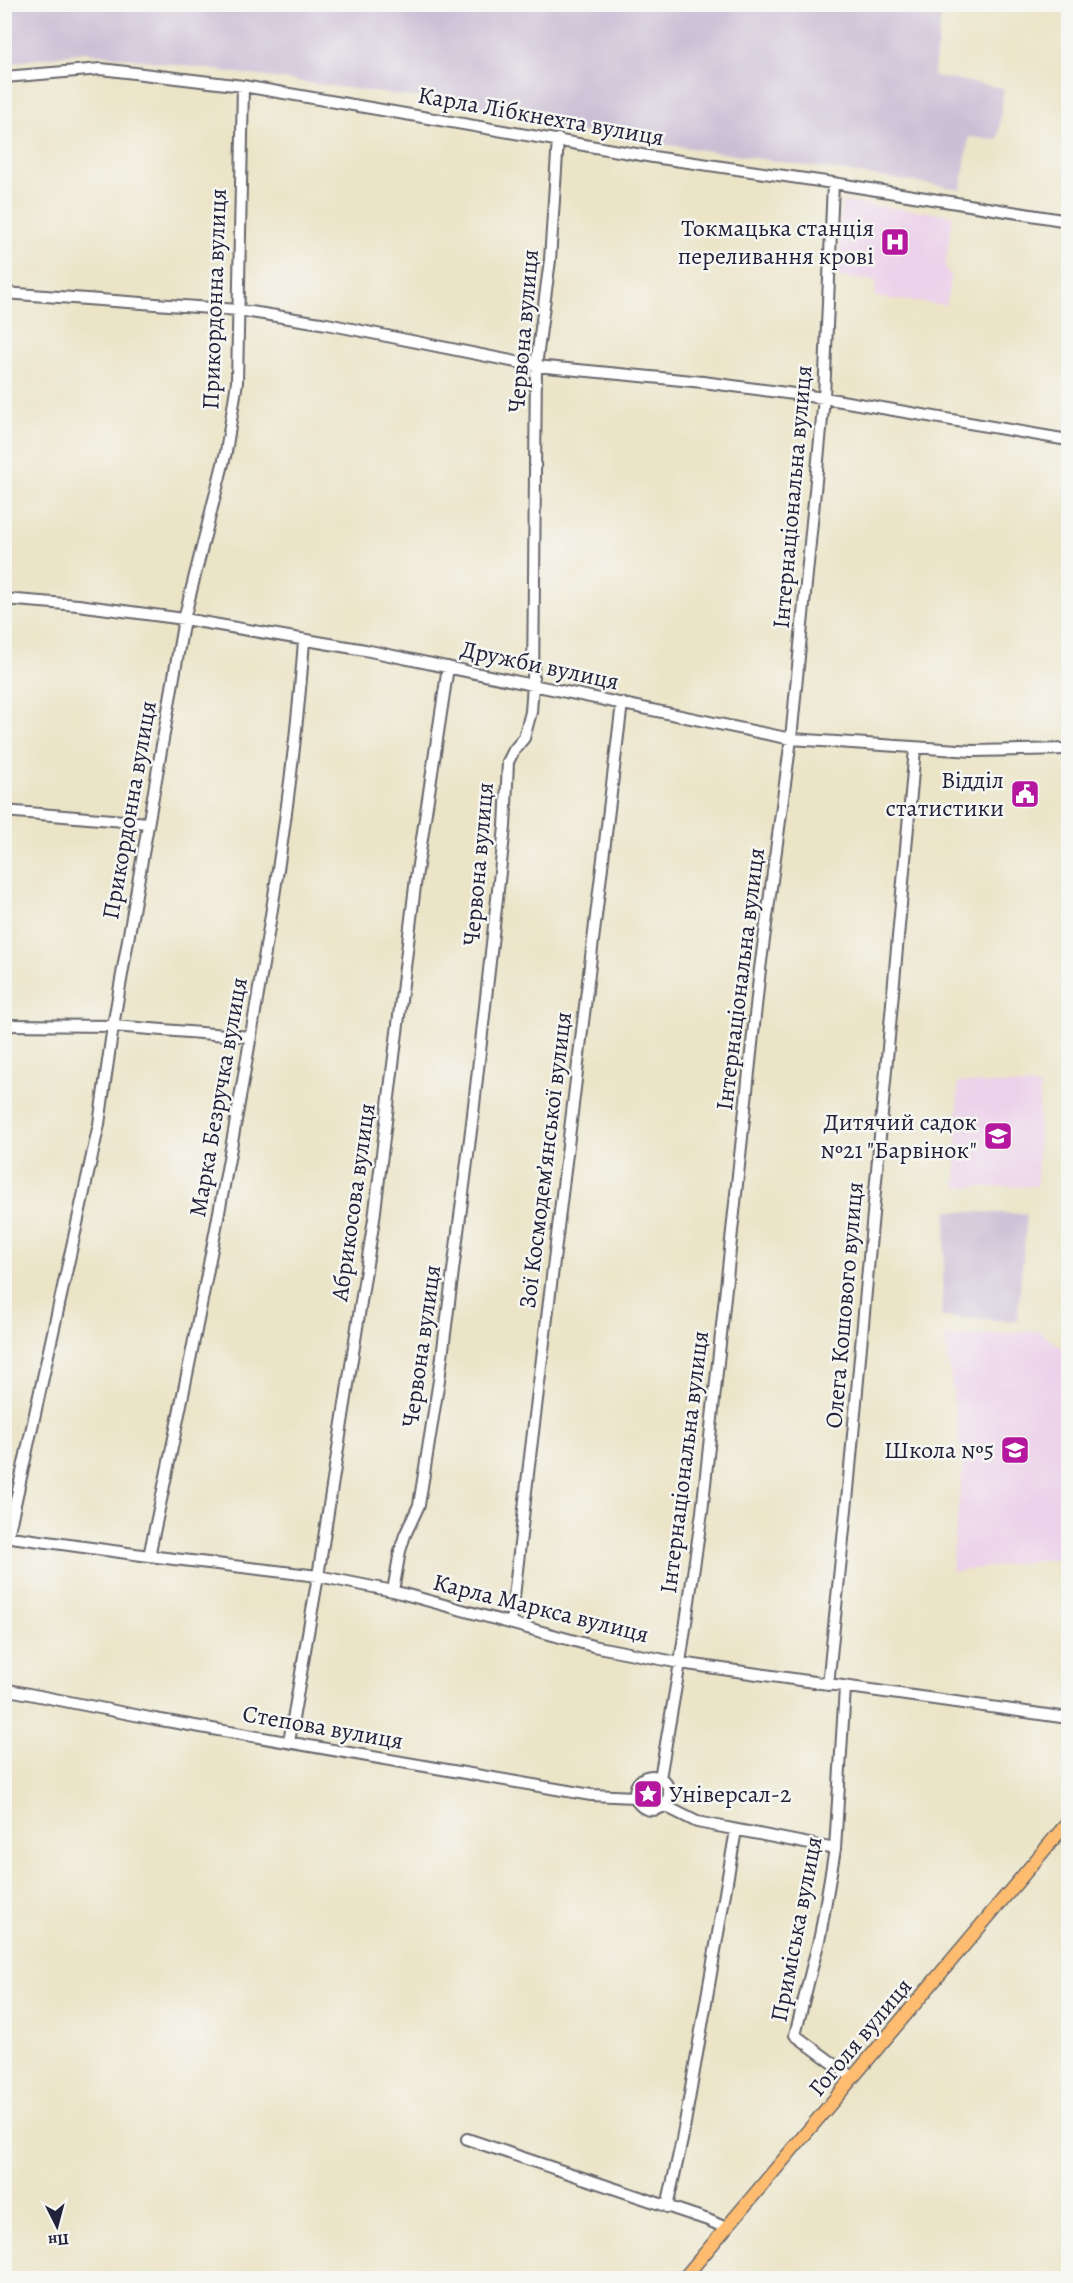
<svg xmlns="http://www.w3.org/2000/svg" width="1073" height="2283" font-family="Alegreya,serif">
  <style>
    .built { fill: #ecd1ea }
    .industrial { fill: #cbbfd5 }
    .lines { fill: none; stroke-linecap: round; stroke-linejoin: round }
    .minor-casing { stroke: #68666c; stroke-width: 14 }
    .major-casing { stroke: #68666c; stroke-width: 15 }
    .minor { stroke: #fff; stroke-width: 10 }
    .major { stroke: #fdbc6f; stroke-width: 12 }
    .labels { text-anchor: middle; stroke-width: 5; stroke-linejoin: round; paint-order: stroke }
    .street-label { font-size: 24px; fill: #22223b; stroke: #f6f6f2 }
    .poi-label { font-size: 24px; fill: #22223b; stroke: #f6f6f2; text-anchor: end }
  </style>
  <rect width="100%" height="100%" fill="#f6f6f2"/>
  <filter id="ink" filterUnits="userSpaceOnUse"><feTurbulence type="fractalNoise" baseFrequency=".0167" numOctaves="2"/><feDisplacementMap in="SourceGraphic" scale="12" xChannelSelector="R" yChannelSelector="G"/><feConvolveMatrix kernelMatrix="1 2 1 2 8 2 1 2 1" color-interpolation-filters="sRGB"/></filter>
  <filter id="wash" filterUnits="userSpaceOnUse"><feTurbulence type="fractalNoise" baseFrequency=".008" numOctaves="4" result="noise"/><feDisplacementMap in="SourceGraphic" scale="24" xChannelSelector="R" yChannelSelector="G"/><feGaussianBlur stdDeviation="1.35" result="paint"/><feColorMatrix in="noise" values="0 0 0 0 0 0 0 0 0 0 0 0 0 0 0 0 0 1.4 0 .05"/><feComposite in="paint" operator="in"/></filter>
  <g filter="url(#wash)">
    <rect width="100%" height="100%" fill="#ebe4c7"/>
    <path class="built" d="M 841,202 L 953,215 L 945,268 L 951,276 L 946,305 L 875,297 L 876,281 L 839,277 Z
      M 958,1082 L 1040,1086 L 1037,1186 L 956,1187 Z
      M 1038,1331 L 1064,1349 L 1064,1433 L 1068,1434 L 1068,1560 L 1041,1560 L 951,1572 L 963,1466 L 945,1337 Z"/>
    <path class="industrial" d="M 4,5 L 943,5 L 933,76 L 1004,88 L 998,140 L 969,137 L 961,189 L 550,127 L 548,112 L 529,111 L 529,119 L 419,98 L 85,52 L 5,64 Z
      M 947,1211 L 1027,1214 L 1017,1321 L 941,1317 Z"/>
  </g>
  <g filter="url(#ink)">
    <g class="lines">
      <g class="minor-casing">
        <path id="minor" d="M 4,77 L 101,69 L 243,86 L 653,157 L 833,183 L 1068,221
          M 4,293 L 238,310 L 327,324 L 536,366 L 703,382 L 824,398 L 1068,440
          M 4,599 L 78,605 L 184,619 L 365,650 L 791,739 L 973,751 L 1068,749
          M 4,811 L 148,823
          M 4,1025 L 113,1026 L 251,1037
          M 4,1536 L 149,1556 L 318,1576 L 393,1591 L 593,1646 L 680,1663 L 1068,1718
          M 8,1536 L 99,1124 L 113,1026 L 184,619 L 226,452 L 237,382 L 243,86
          M 149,1556 C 185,1389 219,1221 248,1052 C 272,916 294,779 304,641
          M 393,1591 L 400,1551 L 405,1535 L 419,1505 L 439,1380 L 472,1123 L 505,827 L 508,762 L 514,750 L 524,738 L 531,712 L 533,684 L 536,366 L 550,260 L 558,139
          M 511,1623 L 529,1465 L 622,703
          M 828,1685 L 848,1490 L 915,749
          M 845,1688 L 835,1849 L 820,1936 L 795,2035 L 853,2078
          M 4,1689 L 155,1719 L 591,1795 L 635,1797
          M 289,1742 L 318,1576 L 374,1219 L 416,878 L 448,667
          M635 1793a17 17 0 1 1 34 0a17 17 0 1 1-34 0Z
          M 660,1778 L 680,1663 L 702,1512 L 760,969 L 791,739 L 824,398 L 833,183
          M 663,1805 L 697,1822 L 835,1849
          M 467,2139 L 708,2220 L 726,2228
          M 667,2207 L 682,2140 L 736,1830"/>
      </g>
      <g class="major-casing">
        <path id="major" d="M 684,2278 L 1068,1822"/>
      </g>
      <use href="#minor" class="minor"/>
      <use href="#major" class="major"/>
    </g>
  </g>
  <defs>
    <g id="hospital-square" transform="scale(1.5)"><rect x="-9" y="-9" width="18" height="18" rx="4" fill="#b5179e" stroke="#f6f6f2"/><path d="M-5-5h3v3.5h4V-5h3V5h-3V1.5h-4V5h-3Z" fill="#fff"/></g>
    <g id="civic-square" transform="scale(1.5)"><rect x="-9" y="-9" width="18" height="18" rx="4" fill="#b5179e" stroke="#f6f6f2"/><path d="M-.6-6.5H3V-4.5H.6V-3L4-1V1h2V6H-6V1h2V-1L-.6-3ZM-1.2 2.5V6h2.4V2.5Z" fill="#fff"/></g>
    <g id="school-square" transform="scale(1.5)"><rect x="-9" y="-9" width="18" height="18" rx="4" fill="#b5179e" stroke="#f6f6f2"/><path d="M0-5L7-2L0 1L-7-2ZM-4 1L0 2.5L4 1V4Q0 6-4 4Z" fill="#fff"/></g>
    <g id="sight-square" transform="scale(1.5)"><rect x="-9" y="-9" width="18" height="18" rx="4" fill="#b5179e" stroke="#f6f6f2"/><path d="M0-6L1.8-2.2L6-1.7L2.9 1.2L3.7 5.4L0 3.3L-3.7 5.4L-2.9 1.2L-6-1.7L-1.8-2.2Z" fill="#fff"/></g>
  </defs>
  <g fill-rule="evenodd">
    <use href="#hospital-square" x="895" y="242"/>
    <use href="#civic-square" x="1025" y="794"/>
    <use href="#school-square" x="998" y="1136"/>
    <use href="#school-square" x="1015" y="1450"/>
    <use href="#sight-square" x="648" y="1794"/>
  </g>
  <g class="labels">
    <g class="street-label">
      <text transform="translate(541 116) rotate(10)" y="8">Карла Лібкнехта вулиця</text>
      <text transform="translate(214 299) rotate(-88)" y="8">Прикордонна вулиця</text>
      <text transform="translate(523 331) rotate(-85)" y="8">Червона вулиця</text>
      <text transform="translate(792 497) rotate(-85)" y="8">Інтернаціональна вулиця</text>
      <text transform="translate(540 665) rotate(12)" y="8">Дружби вулиця</text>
      <text transform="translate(129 810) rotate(-80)" y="8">Прикордонна вулиця</text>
      <text transform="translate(478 864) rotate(-85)" y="8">Червона вулиця</text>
      <text transform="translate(740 979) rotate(-83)" y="8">Інтернаціональна вулиця</text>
      <text transform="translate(218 1097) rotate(-80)" y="8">Марка Безручка вулиця</text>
      <text transform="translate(545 1160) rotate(-83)" y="8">Зої Космодем’янської вулиця</text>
      <text transform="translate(353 1202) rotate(-82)" y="8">Абрикосова вулиця</text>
      <text transform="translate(844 1305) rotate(-85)" y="8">Олега Кошового вулиця</text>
      <text transform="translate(421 1346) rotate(-82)" y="8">Червона вулиця</text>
      <text transform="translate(684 1462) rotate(-83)" y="8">Інтернаціональна вулиця</text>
      <text transform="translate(541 1608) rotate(14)" y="8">Карла Маркса вулиця</text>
      <text transform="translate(323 1727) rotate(10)" y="8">Степова вулиця</text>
      <text transform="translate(796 1929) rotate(-79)" y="8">Приміська вулиця</text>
      <text transform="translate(860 2037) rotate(-50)" y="8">Гоголя вулиця</text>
    </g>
    <g class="poi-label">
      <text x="874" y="236">Токмацька станція<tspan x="874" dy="28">переливання крові</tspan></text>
      <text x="1004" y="788">Відділ<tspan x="1004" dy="28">статистики</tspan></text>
      <text x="977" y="1130">Дитячий садок<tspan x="977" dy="28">№21 "Барвінок"</tspan></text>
      <text x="994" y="1458">Школа №5</text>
      <text x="669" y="1802" text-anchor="start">Універсал-2</text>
    </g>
  </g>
  <rect width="1073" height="2283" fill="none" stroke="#f6f6f2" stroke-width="24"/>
  <g transform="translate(57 2226) rotate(174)" stroke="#f6f6f2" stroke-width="4.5" paint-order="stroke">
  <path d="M0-4.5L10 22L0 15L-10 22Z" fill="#22223b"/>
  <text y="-9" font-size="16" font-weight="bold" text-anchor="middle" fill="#22223b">Пн</text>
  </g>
</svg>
